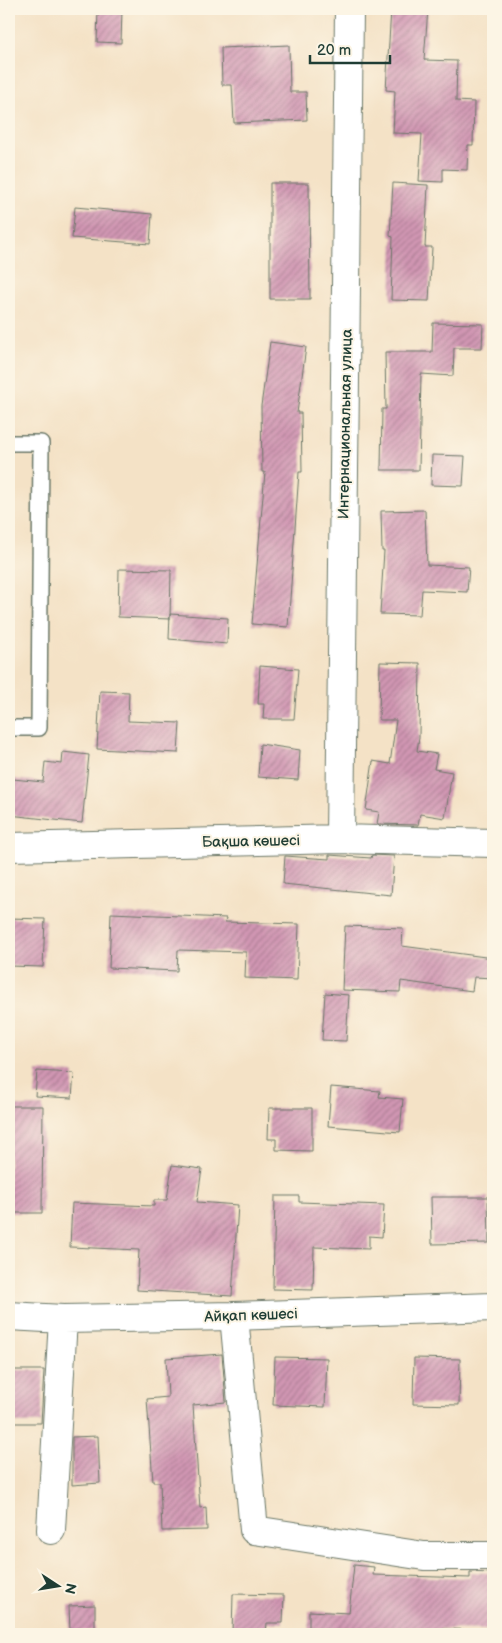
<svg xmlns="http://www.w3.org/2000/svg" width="502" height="1643" font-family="'Balsamiq Sans',sans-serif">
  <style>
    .building { fill: url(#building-hatch) }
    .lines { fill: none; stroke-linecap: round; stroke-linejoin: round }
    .service-casing { stroke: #6a7767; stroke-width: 18 }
    .minor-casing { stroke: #6a7767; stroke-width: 30 }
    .service { stroke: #fff; stroke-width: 15 }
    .minor { stroke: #fff; stroke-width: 28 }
    .labels { text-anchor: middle; stroke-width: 4; stroke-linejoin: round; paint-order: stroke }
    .street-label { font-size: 15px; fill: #1f3d34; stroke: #fcf5e5 }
  </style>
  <defs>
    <pattern id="building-hatch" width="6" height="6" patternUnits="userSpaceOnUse" patternTransform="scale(1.25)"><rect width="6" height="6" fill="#d196b3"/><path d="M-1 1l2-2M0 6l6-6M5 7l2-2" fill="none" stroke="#a97c92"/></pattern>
  </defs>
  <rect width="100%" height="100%" fill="#fcf5e5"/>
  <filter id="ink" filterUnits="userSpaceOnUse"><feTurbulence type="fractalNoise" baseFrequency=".02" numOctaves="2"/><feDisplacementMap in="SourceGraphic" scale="10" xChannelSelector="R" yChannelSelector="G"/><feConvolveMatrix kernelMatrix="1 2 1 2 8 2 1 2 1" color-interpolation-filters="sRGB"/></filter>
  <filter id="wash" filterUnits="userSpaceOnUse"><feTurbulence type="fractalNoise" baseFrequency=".0096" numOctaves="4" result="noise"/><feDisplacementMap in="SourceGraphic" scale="20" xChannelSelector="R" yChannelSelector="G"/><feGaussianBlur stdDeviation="1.12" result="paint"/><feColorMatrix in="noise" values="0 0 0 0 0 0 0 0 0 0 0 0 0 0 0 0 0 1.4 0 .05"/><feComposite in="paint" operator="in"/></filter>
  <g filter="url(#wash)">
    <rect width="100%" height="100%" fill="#f4e2c6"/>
    <g id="blocks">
      <path class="building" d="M 98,9 L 122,9 L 121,43 L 97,42 Z
        M 391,9 L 428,9 L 424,60 L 457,61 L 456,101 L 474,102 L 473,145 L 468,145 L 467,170 L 443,169 L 443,182 L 419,181 L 422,134 L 393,133 L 395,91 L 386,90 Z
        M 289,45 L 290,92 L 306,92 L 307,120 L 234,123 L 232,85 L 222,85 L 221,48 Z
        M 270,183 L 309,183 L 310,299 L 270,299 Z
        M 393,183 L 428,185 L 425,247 L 432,247 L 429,301 L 391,300 L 393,237 L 390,236 Z
        M 75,207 L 152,214 L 150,244 L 72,238 Z
        M 433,323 L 483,324 L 482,348 L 454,348 L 453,376 L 421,374 L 419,470 L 381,470 L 382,409 L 386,409 L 385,352 L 432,352 Z
        M 270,342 L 306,347 L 297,413 L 301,413 L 302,472 L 299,472 L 288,627 L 252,624 L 265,472 L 262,472 L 261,406 Z
        M 432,455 L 465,456 L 463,486 L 431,485 Z
        M 425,510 L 427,565 L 469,567 L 467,592 L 422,590 L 420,615 L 380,614 L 384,551 L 382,551 L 381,511 Z
        M 119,569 L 171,570 L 170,619 L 118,617 Z
        M 170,614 L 228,618 L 227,644 L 169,639 Z
        M 380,662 L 420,663 L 419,737 L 417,751 L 437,754 L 434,769 L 452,772 L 445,818 L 420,814 L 418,825 L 377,824 L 379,812 L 366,810 L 373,761 L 390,764 L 396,720 L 379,720 Z
        M 260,666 L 298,669 L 294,719 L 263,719 L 264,704 L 258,704 Z
        M 100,691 L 129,692 L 128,721 L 180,723 L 178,753 L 97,749 Z
        M 260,744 L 300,750 L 298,780 L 258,777 Z
        M 63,752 L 89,755 L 82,823 L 9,815 L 13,779 L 43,782 L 45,762 L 62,764 Z
        M 329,855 L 371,858 L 372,855 L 394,856 L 391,895 L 283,884 L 285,856 L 329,859 Z
        M 111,913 L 226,918 L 225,922 L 299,924 L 297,980 L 245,978 L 246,952 L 178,950 L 177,971 L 109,968 Z
        M 9,918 L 45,919 L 43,967 L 9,966 Z
        M 345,926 L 403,928 L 402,946 L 493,958 L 493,978 L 474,977 L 472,991 L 401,981 L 400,992 L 342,990 Z
        M 325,993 L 349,995 L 346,1041 L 322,1040 Z
        M 37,1071 L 74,1073 L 72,1098 L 35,1096 Z
        M 331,1087 L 380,1091 L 379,1097 L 403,1099 L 400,1132 L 328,1126 Z
        M 9,1106 L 43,1106 L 42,1213 L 9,1213 Z
        M 269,1108 L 312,1108 L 312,1151 L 276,1150 L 276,1139 L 268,1139 Z
        M 172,1165 L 202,1169 L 197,1202 L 238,1205 L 232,1296 L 137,1290 L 139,1250 L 70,1247 L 72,1203 L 154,1206 L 154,1200 L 167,1200 Z
        M 275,1196 L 299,1196 L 299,1202 L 384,1205 L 382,1237 L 369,1236 L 369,1249 L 314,1247 L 313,1290 L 273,1289 Z
        M 431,1197 L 488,1197 L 489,1243 L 432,1244 Z
        M 222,1354 L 226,1402 L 193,1405 L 200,1508 L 206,1507 L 207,1530 L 162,1531 L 160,1482 L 153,1482 L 147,1399 L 168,1397 L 166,1358 Z
        M 275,1357 L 327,1358 L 325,1407 L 273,1405 Z
        M 414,1358 L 460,1359 L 459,1405 L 413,1404 Z
        M 9,1370 L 44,1370 L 41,1423 L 9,1423 Z
        M 98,1436 L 100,1483 L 72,1485 L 72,1437 Z
        M 354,1565 L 374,1567 L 373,1575 L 470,1578 L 470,1572 L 491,1573 L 489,1630 L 440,1629 L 440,1634 L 309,1634 L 309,1611 L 349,1613 Z
        M 233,1594 L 284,1595 L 283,1623 L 267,1623 L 266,1634 L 232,1634 Z
        M 95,1605 L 95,1631 L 70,1631 L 69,1606 Z"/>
    </g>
  </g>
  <g filter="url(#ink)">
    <use href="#blocks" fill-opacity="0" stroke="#6a7767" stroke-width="1"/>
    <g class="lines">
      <g class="service-casing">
        <path id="service" d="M 9,443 L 41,443 L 39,728 L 9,728"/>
      </g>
      <g class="minor-casing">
        <path id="minor" d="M 340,839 L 349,9
          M 9,847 L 340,839 L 493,843
          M 9,1316 L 63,1319 L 234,1316 L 493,1307
          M 234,1316 L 254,1530 L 424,1556 L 493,1556
          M 51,1530 L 63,1319"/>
      </g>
      <use href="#service" class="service"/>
      <use href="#minor" class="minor"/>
    </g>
  </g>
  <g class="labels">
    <g class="street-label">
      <text transform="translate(345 424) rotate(-89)" y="5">Интернациональная улица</text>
      <text transform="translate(251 841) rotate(-1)" y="5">Бақша көшесі</text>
      <text transform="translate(251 1315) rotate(-2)" y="5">Айқап көшесі</text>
    </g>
  </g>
  <rect width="502" height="1643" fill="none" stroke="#fcf5e5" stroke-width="30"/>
  <g transform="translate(58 1586) rotate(102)" stroke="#fcf5e5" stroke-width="4" paint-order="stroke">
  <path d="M0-4L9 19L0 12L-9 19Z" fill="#1f3d34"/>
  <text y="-8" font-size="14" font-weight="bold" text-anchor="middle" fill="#1f3d34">N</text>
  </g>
  <path d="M310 55v8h80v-8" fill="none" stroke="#1f3d34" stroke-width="2.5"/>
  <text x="317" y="55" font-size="15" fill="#1f3d34" stroke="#fcf5e5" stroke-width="4" paint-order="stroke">20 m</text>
</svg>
